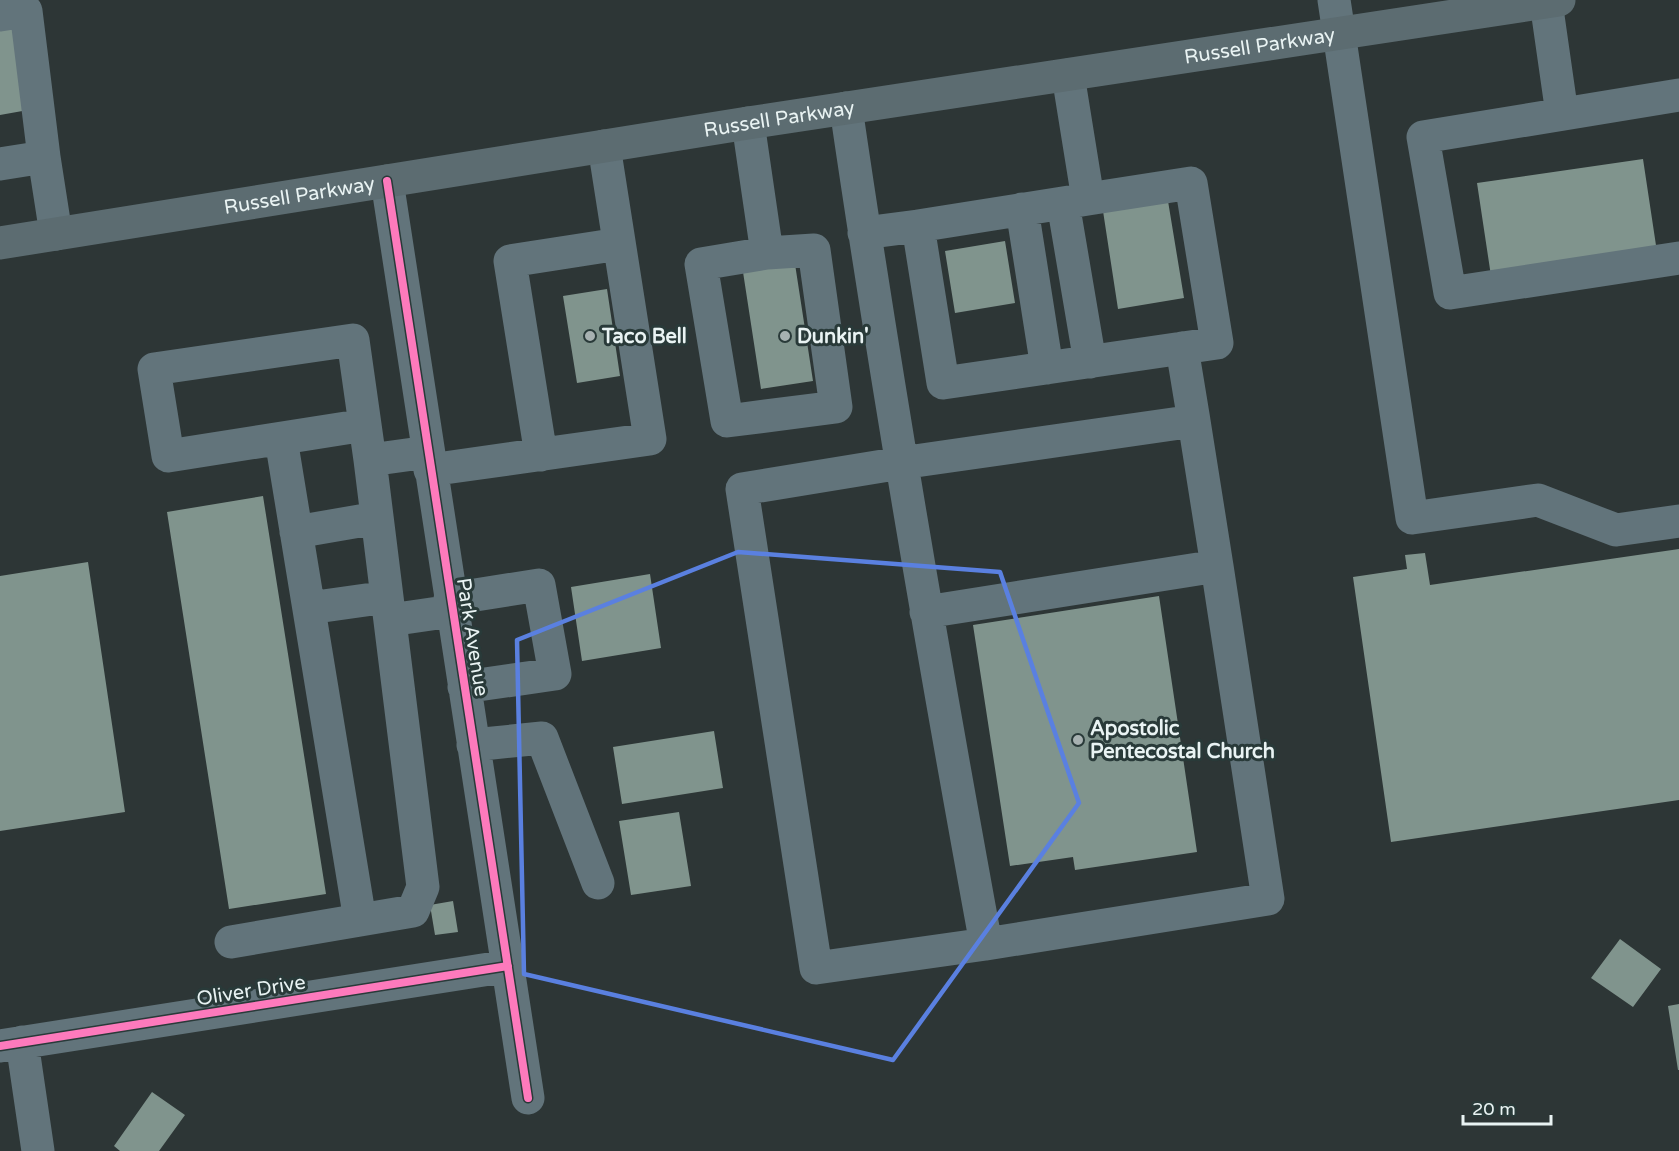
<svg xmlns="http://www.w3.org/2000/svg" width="1679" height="1151" font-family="'Varela Round',sans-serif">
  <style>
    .building { fill: #80948d }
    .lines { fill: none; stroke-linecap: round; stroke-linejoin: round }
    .minor { stroke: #62747b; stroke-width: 33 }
    .major { stroke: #5c6c71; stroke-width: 33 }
    .cycleway-casing { stroke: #293a39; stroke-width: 11 }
    .cycleway { stroke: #fd7abc; stroke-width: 8 }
    .marked { fill: none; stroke: #5a80e0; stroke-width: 4.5; stroke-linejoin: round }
    .poi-dot { fill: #a7b1b1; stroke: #293a39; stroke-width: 2 }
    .labels { text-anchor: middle; stroke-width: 6; stroke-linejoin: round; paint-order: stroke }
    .street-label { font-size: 20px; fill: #e9f3f3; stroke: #293a39 }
    .poi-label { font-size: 20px; font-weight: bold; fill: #e9f3f3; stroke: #293a39; text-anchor: start }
  </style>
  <rect width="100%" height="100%" fill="#2d3636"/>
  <path class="building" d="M 14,23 L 28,110 L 0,115 L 0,25 Z
    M 1643,159 L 1657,252 L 1491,276 L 1477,183 Z
    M 1168,201 L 1184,298 L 1118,309 L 1103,211 Z
    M 1005,241 L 1015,303 L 955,313 L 945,251 Z
    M 795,264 L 813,381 L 761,389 L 743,272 Z
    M 607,289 L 620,376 L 577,383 L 563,296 Z
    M 263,496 L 326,894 L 229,909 L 167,512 Z
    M 1679,549 L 1679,800 L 1391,842 L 1353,577 L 1407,569 L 1405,555 L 1425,553 L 1430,585 Z
    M 88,562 L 125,812 L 0,831 L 0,576 Z
    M 650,574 L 661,648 L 582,661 L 571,587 Z
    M 1159,596 L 1197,852 L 1075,870 L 1073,857 L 1010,866 L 973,625 Z
    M 714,731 L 723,788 L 622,804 L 613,747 Z
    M 679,812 L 691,886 L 631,895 L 619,821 Z
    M 453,901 L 458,932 L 435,935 L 430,905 Z
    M 1620,939 L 1661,969 L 1633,1007 L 1591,978 Z
    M 1679,1004 L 1679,1070 L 1678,1070 L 1668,1006 Z
    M 152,1092 L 185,1115 L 159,1151 L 120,1151 L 114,1146 Z"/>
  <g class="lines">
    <path class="minor" d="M 1334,0 L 1412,518 L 1538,500 L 1616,530 L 1679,521
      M 1546,2 L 1562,114
      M 0,15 L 26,11 L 44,157
      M 1068,75 L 1088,199 L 918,226 L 943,383 L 1217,343 L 1191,183 L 1088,199
      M 1679,95 L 1423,137 L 1450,293 L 1679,258
      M 846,108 C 887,388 935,666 986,944 L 1268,899 L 1217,566 L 926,612
      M 748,123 L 767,253 L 701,264 L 727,421 L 836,407 L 814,250 L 767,253
      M 0,164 L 44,157 L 56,234
      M 387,181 L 528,1098
      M 1063,203 L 1090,362
      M 1022,209 L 1047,368
      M 864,233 L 918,226
      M 1182,348 L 1194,421
      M 365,425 L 168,456 L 154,369 L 353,340 L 370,460 L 428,452
      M 281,439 L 360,920 L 413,911 L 423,887 L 370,460
      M 541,455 L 510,261 L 619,244
      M 430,470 L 650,439 L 604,146
      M 296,532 L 377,518
      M 450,599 L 539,585 L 555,674 L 464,687
      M 309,608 L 387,597
      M 390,620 L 452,611
      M 473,745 L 542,738 L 598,883
      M 231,942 L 360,920
      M 986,944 L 816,968 L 742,489 L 901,463 L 1194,421 L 1217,566
      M 22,1042 L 38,1151
      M 0,1046 L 508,966"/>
    <path class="major" id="s1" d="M 0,243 L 748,123 L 1559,0"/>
    <g class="cycleway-casing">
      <path id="cycleway" d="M 387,181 L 528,1098
        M 0,1046 L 508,966"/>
    </g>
    <use href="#cycleway" class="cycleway"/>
  </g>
  <path class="marked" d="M 738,552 L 1000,572 L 1079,803 L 893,1060 L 524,974 L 517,640 Z"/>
  <g class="poi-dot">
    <circle cx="590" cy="336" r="6"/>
    <circle cx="785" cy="336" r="6"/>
    <circle cx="1078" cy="740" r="6"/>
  </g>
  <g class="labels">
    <g class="street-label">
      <text dy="7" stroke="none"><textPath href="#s1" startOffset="1275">Russell Parkway</textPath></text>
      <text dy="7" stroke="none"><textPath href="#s1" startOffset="789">Russell Parkway</textPath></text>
      <text dy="7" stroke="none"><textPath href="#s1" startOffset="303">Russell Parkway</textPath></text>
      <text transform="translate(473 637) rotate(81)" y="7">Park Avenue</text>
      <text transform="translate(251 990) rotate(-9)" y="7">Oliver Drive</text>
    </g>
    <g class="poi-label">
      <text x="602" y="343">Taco Bell</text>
      <text x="797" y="343">Dunkin'</text>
      <text x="1090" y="735">Apostolic<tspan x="1090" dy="23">Pentecostal Church</tspan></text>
    </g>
  </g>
  <path d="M1463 1115v9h88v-9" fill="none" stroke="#e9f3f3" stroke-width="3"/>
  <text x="1472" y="1115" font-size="18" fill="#e9f3f3" stroke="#293a39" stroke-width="4.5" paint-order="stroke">20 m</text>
</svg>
